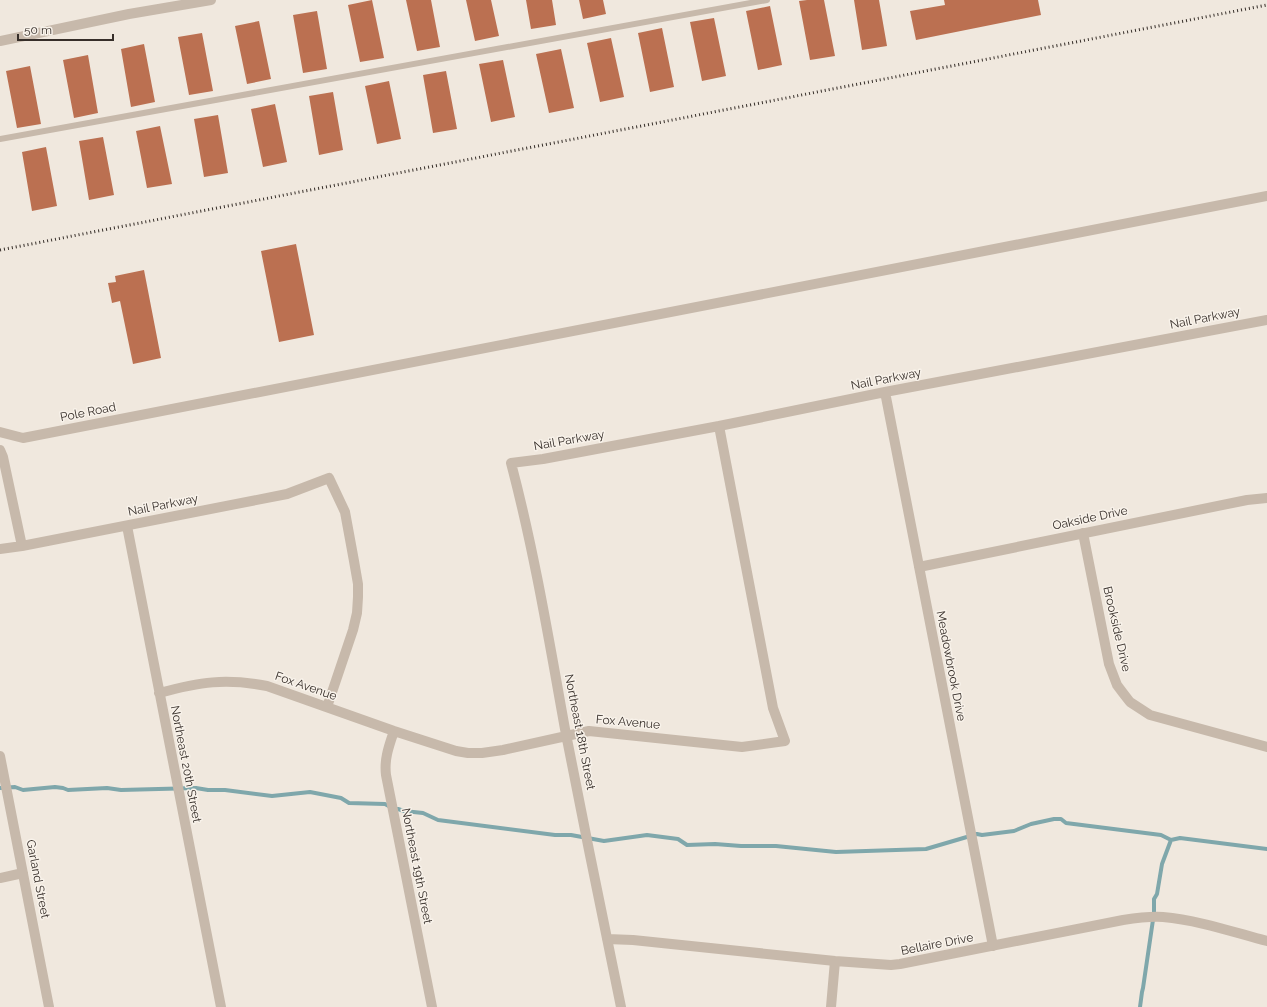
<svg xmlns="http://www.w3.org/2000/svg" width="1267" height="1007" font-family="Raleway,sans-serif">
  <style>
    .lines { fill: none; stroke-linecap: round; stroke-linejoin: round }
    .stream { stroke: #7fa7ab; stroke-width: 4 }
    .building { fill: #bb7051 }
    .service { stroke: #c7b9ab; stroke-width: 6 }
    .minor { stroke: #c7b9ab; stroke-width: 10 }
    .rail { stroke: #362e29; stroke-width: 3; stroke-dasharray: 1 3; stroke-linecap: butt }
    .labels { text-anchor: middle; stroke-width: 3; stroke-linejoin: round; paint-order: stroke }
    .street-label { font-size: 12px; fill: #362e29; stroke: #f8f2ea }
  </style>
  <rect width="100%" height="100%" fill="#f0e8de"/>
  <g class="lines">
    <path class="stream" d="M 0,788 L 15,787 L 23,790 L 55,787 L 63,788 L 68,790 L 107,788 L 121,790 L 196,788 L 208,790 L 225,790 L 272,796 L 310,792 L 341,798 L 349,803 L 385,804 L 394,809 L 398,809 L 404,811 L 423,813 L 438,820 L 555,835 L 571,835 L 604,841 L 647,835 L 678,839 L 687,845 L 715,844 L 741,846 L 776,846 L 836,852 L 926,849 L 977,834 L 982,835 L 1014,831 L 1031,824 L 1054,819 L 1061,819 L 1066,823 L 1161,835 L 1171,840 L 1180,838 L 1267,849
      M 1140,1007 L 1142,992 L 1143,988 L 1154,913 L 1154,899 L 1157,894 L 1162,864 L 1171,840"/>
  </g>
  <path class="building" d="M 372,0 L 384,58 L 360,62 L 348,5 Z
    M 406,0 L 431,0 L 440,47 L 417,51 Z
    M 466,0 L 491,0 L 499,36 L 475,41 Z
    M 526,0 L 552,0 L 556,25 L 531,29 Z
    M 579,0 L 603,0 L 606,14 L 583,19 Z
    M 807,0 L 824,0 L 835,56 L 810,60 L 799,1 Z
    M 854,0 L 879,0 L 887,46 L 862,50 Z
    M 944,0 L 1038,0 L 1041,15 L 916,40 L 910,11 L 945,5 Z
    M 770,6 L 782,65 L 758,70 L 746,11 Z
    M 317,11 L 327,69 L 303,73 L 293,15 Z
    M 714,18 L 726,76 L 702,81 L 690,22 Z
    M 259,21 L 271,79 L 247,84 L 235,26 Z
    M 662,28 L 674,87 L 650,92 L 638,33 Z
    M 202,33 L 213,91 L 189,95 L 178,37 Z
    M 611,38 L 624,97 L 600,102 L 587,43 Z
    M 144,44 L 155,102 L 131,107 L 121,49 Z
    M 561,49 L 574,108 L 549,113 L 536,54 Z
    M 88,55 L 98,113 L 74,118 L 63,60 Z
    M 503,60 L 515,117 L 491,122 L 479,64 Z
    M 30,66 L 41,124 L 17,128 L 6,71 Z
    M 446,71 L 457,129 L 433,133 L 423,75 Z
    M 389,81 L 401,139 L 377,144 L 365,86 Z
    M 333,92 L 343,150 L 319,155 L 309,96 Z
    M 275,104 L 287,162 L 263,167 L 251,109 Z
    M 218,115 L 228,173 L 204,177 L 194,119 Z
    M 160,126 L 172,184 L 147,188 L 136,131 Z
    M 103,137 L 114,195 L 89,200 L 79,141 Z
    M 46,147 L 57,206 L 32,211 L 22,152 Z
    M 296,244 L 314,335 L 279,342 L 261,251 Z
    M 144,270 L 161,358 L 133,364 L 120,301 L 112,303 L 108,283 L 116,282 L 115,276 Z"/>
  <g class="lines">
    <path class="service" d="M 0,139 L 767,0"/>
    <path class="minor" d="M 0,41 L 129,14 L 211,0
      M 885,392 L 993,946
      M 0,432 L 23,438 L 1267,196
      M 0,450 L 3,457 L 22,546
      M 127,526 L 221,1007
      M 1083,533 L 1109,664 L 1117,685 L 1123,693 L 1130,702 L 1150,715 L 1267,747
      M 0,549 L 22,546 L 287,494 L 329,478 L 345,512 L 354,561 L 358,584 L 358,597 L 357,613 L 353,630 L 327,707
      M 919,567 L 1247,500 L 1267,498
      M 159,693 C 200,682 225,678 267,686 L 394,731 L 456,751 L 468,753 L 482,753 L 503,750 L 589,731 L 742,747 L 785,741 L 773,708 L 719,426
      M 394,731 C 389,746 384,759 386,775 L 432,1007
      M 0,756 L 49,1007
      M 0,878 L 23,873
      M 607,939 L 633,940 L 835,961 L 891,965 L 900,964 L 1123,920 C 1136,918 1149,916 1163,917 C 1198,920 1233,932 1267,941
      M 621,1007 C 602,914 583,822 565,729 C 549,640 534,550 511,463 L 543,459 L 719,426 L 885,392 L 1267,320
      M 831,1007 L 835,961"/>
    <path class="rail" d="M 0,250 L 1267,5"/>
  </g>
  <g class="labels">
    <g class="street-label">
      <text transform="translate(1205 318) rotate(-11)" y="4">Nail Parkway</text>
      <text transform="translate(886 379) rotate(-11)" y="4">Nail Parkway</text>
      <text transform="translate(88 412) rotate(-11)" y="4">Pole Road</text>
      <text transform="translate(569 440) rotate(-10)" y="4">Nail Parkway</text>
      <text transform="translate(163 505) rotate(-11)" y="4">Nail Parkway</text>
      <text transform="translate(1090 518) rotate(-12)" y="4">Oakside Drive</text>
      <text transform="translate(1117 629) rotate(77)" y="4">Brookside Drive</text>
      <text transform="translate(951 666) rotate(79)" y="4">Meadowbrook Drive</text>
      <text transform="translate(306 686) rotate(19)" y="4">Fox Avenue</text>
      <text transform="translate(628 722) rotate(5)" y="4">Fox Avenue</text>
      <text transform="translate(580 732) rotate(79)" y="4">Northeast 18th Street</text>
      <text transform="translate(186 764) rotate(79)" y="4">Northeast 20th Street</text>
      <text transform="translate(417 866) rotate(79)" y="4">Northeast 19th Street</text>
      <text transform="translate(38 879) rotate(79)" y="4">Garland Street</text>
      <text transform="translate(937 944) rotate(-11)" y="4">Bellaire Drive</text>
    </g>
  </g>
  <path d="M18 34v6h95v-6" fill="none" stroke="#362e29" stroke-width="2"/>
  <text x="24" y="34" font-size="12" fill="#362e29" stroke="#f8f2ea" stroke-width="3" paint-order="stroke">50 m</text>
</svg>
